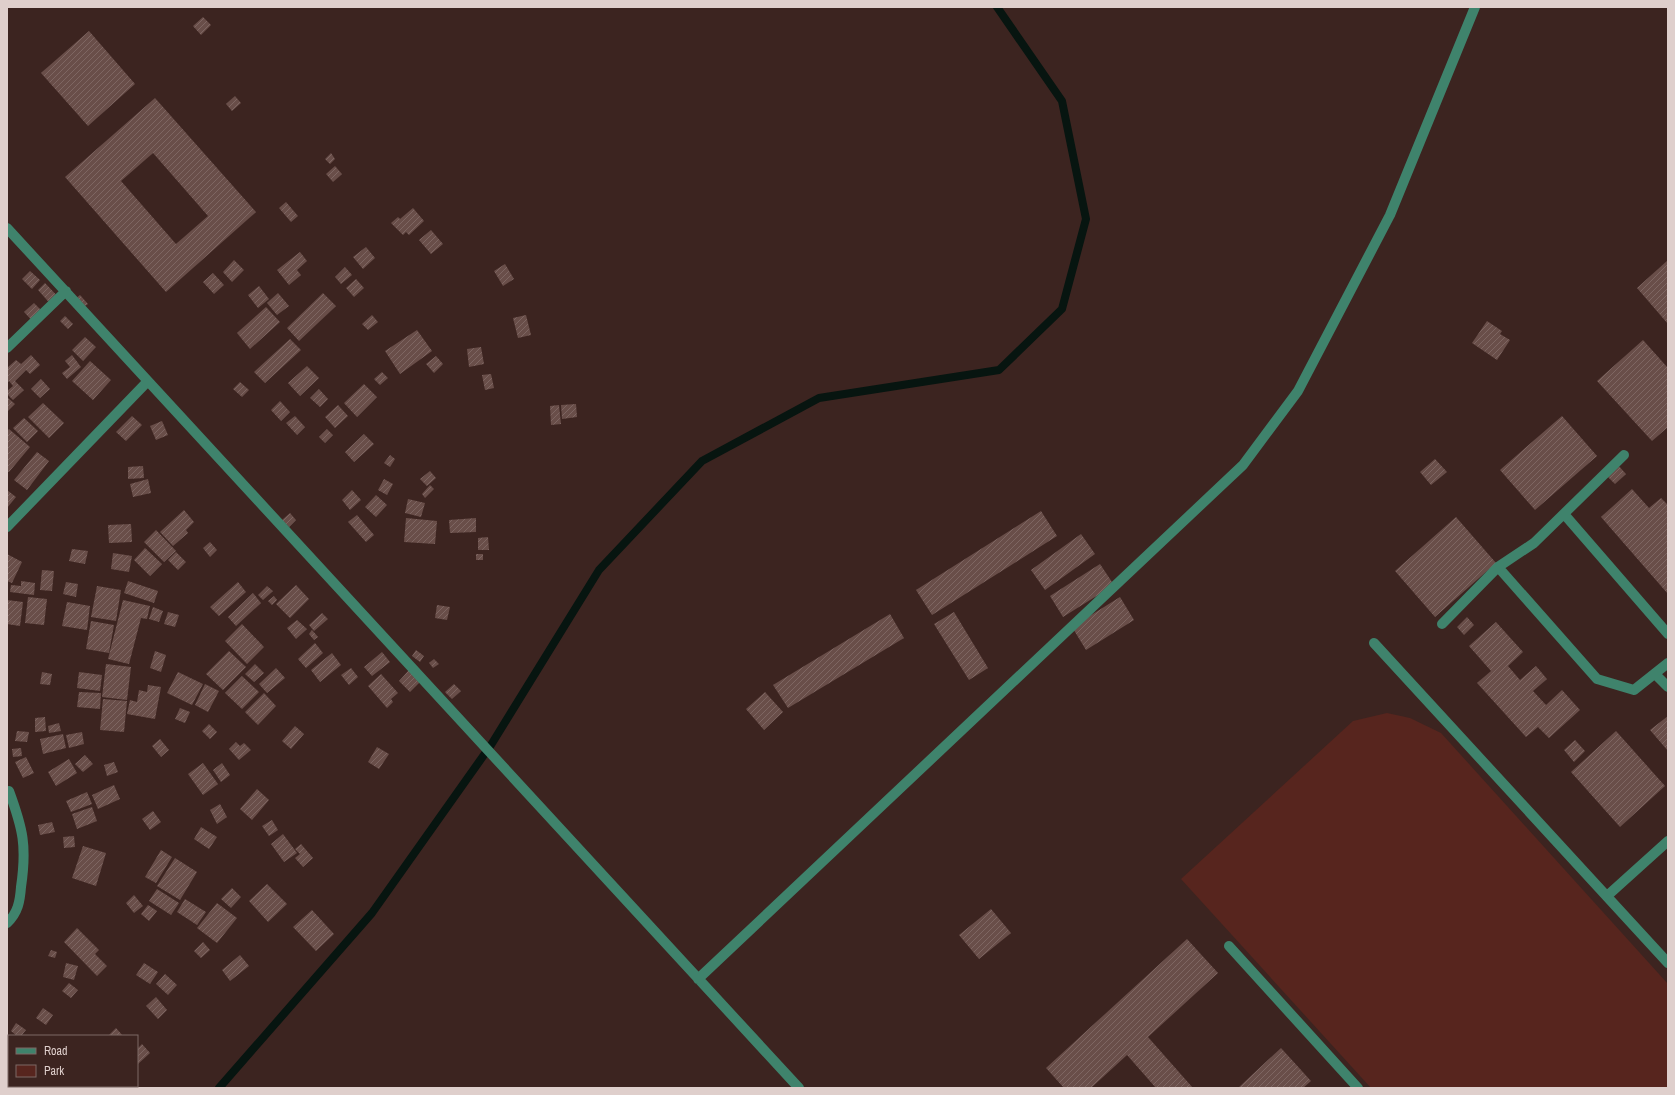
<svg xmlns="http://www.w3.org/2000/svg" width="1675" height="1095" font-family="'Archivo Narrow',sans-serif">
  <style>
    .green { fill: #57251e }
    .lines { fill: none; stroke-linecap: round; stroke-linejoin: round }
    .stream { stroke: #071510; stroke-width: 8 }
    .building { fill: url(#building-hatch); fill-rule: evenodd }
    .minor { stroke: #3f836c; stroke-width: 10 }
  </style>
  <defs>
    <pattern id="building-hatch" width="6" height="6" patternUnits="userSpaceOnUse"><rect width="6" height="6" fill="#694e49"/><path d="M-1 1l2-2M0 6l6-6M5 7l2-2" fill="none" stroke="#7e6662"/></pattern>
  </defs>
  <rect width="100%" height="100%" fill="#3c2420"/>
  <path class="green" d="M 1387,713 L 1410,718 L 1441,733 L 1668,984 L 1668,1088 L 1371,1088 L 1181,879 L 1353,721 Z"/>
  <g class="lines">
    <path class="stream" d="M 219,1088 L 372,913 L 491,745 L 599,570 L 702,461 L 819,398 L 999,370 L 1062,309 L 1086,219 L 1062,101 L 997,7"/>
  </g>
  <path class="building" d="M 203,17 L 211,25 L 201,35 L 193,26 Z
    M 89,31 L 135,84 L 88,126 L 41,73 Z
    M 235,96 L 241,103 L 232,111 L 226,104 Z
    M 155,98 L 256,212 L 166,292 L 65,177 ZM 153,153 L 208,216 L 176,244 L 121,181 Z
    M 331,153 L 335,159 L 330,164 L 325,159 Z
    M 335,166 L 342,174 L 333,182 L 326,174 Z
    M 286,202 L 298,216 L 291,222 L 279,208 Z
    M 413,208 L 424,221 L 409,235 L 406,232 L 403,235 L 391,223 L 398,217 L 400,219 Z
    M 431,230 L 443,244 L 431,254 L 419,240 Z
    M 366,247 L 375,258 L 363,269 L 353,257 Z
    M 300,252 L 307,261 L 297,270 L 301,275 L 289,285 L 277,270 Z
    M 234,260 L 244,270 L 232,282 L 223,272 Z
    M 1668,260 L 1668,324 L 1637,288 Z
    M 505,264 L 514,279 L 503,286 L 494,271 Z
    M 345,267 L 352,275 L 341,284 L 335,277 Z
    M 30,271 L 40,280 L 32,289 L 22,279 Z
    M 213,273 L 224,285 L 214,294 L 203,282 Z
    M 356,279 L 364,288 L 354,297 L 346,288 Z
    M 45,283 L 62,301 L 54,308 L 38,290 Z
    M 259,286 L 269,299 L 258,308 L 248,295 Z
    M 278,293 L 289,306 L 277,315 L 267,303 Z
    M 323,293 L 336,306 L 299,341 L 287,328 Z
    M 80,295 L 88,304 L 82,308 L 75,299 Z
    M 34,303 L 46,315 L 36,325 L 24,312 Z
    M 266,307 L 280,322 L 250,349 L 237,333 Z
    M 372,315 L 378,322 L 368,330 L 362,324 Z
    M 526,315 L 531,335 L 518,338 L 513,318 Z
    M 65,316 L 73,324 L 68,329 L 60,321 Z
    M 1487,321 L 1502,331 L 1500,334 L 1510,340 L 1497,360 L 1472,343 Z
    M 417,330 L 432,351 L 400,374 L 385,351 Z
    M 85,337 L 96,347 L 83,361 L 72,350 Z
    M 290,339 L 301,350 L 265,383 L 254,372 Z
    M 1643,340 L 1668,368 L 1668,427 L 1652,441 L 1597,381 Z
    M 481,347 L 484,364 L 469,367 L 467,349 Z
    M 31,355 L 40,365 L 30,374 L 26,370 L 15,381 L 24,390 L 13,400 L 7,394 L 7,391 L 13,386 L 9,381 L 7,383 L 7,368 L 16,360 L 21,364 Z
    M 72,355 L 81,367 L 67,379 L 62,373 L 70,367 L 65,361 Z
    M 436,356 L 443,364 L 434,373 L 426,364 Z
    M 90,361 L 111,380 L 93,400 L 72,381 Z
    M 307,366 L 319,378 L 300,396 L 288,383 Z
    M 382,372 L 388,378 L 380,385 L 374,379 Z
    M 491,374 L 494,388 L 485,390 L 482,375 Z
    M 41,379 L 50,389 L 40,398 L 31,389 Z
    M 240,382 L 249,390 L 242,397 L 233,389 Z
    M 364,384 L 377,397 L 357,417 L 344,403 Z
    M 319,389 L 328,399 L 320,407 L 310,398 Z
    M 7,397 L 15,404 L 7,412 Z
    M 280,401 L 290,412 L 281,421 L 271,410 Z
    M 43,403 L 64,423 L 49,438 L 28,417 Z
    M 576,404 L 577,417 L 562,419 L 561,405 Z
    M 338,405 L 348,416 L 335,428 L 325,417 Z
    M 559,405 L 561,424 L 551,425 L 550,406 Z
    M 132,416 L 142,425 L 126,441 L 116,432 Z
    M 295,416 L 305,427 L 297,435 L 286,423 Z
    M 1562,416 L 1597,456 L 1535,510 L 1500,470 Z
    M 24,418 L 38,431 L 27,442 L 13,428 Z
    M 162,421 L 168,435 L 156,440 L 150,426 Z
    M 9,429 L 30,447 L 9,472 L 7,471 L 7,432 Z
    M 327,429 L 333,435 L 325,443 L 319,437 Z
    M 364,434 L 374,444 L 354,462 L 345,452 Z
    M 37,452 L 49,461 L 27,490 L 14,480 Z
    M 390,455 L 395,459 L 390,467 L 384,463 Z
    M 1435,459 L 1447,472 L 1431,485 L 1420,472 Z
    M 1617,464 L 1626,474 L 1615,484 L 1606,475 Z
    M 143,466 L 144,478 L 128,479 L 128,467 Z
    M 430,471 L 436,478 L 427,486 L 420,479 Z
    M 148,479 L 151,493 L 133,497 L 130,484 Z
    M 384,479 L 393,484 L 387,495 L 378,490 Z
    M 430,485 L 434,489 L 425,498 L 422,494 Z
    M 1632,489 L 1649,508 L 1661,498 L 1668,505 L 1668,594 L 1601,517 Z
    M 7,490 L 16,497 L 7,508 Z
    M 352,490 L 361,500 L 350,510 L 342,500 Z
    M 376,495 L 387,505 L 376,517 L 365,507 Z
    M 408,499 L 425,503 L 421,517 L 405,513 Z
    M 184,510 L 194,522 L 186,530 L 188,533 L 173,546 L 160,532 Z
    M 1041,511 L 1057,536 L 932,615 L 916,590 Z
    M 290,513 L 296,520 L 289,527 L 282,520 Z
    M 357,515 L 374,535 L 366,542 L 348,522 Z
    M 1456,517 L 1496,563 L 1435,617 L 1395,571 Z
    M 406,518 L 437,521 L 435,544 L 404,542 Z
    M 476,518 L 476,532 L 450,533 L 449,520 Z
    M 131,524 L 132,542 L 109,543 L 108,525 Z
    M 156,530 L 176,551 L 164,562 L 144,542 Z
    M 1081,534 L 1095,554 L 1045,590 L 1031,570 Z
    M 488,537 L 489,550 L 478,550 L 478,538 Z
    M 210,542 L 217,550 L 210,557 L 203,548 Z
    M 145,548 L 162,564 L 150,576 L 134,560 Z
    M 72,549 L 88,551 L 85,564 L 69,561 Z
    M 176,552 L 186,562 L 178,570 L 168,560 Z
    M 113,553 L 132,556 L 129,572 L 111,569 Z
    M 7,554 L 22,562 L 12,583 L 7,581 Z
    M 476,554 L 483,554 L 483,560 L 476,560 Z
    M 1100,564 L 1114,585 L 1063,617 L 1050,596 Z
    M 42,570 L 54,571 L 52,591 L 40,590 Z
    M 21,581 L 35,583 L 34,595 L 10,592 L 11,585 L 21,586 Z
    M 128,581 L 158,591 L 154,603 L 124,593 Z
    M 66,582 L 78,584 L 76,597 L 63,594 Z
    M 238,582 L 246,592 L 219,616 L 210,607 Z
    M 296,585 L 309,599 L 290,618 L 276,604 Z
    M 97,586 L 121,590 L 116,621 L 91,617 Z
    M 267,586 L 273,591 L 263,600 L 258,595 Z
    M 253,593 L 261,603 L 236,626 L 228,617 Z
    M 274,596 L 277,600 L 272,605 L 268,601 Z
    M 28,597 L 47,599 L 44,625 L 25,623 Z
    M 1120,597 L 1134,620 L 1086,650 L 1072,627 Z
    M 7,600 L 23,602 L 20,626 L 7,624 Z
    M 123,600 L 150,606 L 147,619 L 141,618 L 129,664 L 108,659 Z
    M 67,602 L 90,606 L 87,630 L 62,626 Z
    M 437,605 L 450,607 L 447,620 L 435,618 Z
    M 153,607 L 163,611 L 159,622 L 149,619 Z
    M 168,612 L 179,615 L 175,627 L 164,624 Z
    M 954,612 L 988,668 L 969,680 L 934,624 Z
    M 322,613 L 328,619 L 314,631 L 309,625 Z
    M 890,614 L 904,638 L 788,708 L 773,685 Z
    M 1467,617 L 1474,625 L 1464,635 L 1457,627 Z
    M 297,620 L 307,629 L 296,639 L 287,628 Z
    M 91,621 L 114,625 L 109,653 L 86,649 Z
    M 1496,622 L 1523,652 L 1508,666 L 1520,680 L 1536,666 L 1547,679 L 1533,691 L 1546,705 L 1562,690 L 1580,710 L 1549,738 L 1538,727 L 1526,737 L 1477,683 L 1491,671 L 1469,646 Z
    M 242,624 L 264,647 L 247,664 L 225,641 Z
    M 312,630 L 318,637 L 314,640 L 309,634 Z
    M 315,643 L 323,653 L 306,668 L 298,659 Z
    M 416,650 L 424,656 L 420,662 L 412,656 Z
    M 155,651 L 166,655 L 161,672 L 150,668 Z
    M 229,651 L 246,667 L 223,690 L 206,674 Z
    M 382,652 L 390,662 L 372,676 L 364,667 Z
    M 332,653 L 341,665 L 320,682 L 311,670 Z
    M 434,659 L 439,664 L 433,668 L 429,663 Z
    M 106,664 L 131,667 L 127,700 L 102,697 Z
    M 255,664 L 264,673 L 254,682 L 245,674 Z
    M 276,668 L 285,678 L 267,693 L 259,684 Z
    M 351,668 L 358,677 L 349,685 L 341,675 Z
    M 409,670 L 420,682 L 410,692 L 399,681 Z
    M 42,672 L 52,674 L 50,685 L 40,684 Z
    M 79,672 L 102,675 L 100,691 L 77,688 Z
    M 178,672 L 203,684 L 192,705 L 167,693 Z
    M 381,674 L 398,693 L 391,699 L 393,702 L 387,708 L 368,686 Z
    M 242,676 L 259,692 L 242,709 L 225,693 Z
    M 205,684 L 219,691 L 208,712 L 195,705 Z
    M 454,684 L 461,691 L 452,699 L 445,692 Z
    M 148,685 L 161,687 L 155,719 L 127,714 L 130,700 L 137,702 L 139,690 L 147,692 Z
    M 79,692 L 101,693 L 100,709 L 77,707 Z
    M 765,692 L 783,712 L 764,730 L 746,709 Z
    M 264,693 L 276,706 L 258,725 L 245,712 Z
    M 103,699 L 127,701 L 124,732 L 100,730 Z
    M 180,708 L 190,712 L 185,723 L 175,719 Z
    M 1668,716 L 1668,751 L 1650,730 Z
    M 45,717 L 46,731 L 35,732 L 35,718 Z
    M 59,723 L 61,731 L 49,733 L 48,726 Z
    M 209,724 L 217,732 L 210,739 L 202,731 Z
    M 295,726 L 304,734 L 291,749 L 282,741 Z
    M 17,731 L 29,732 L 27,742 L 15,741 Z
    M 1616,731 L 1665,786 L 1620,827 L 1571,772 Z
    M 82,732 L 84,744 L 69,748 L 66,735 Z
    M 63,734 L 66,748 L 43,754 L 40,739 Z
    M 160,739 L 169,750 L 161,757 L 152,746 Z
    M 1575,740 L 1585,751 L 1574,762 L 1564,750 Z
    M 236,742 L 240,746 L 244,743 L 251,750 L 239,760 L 229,749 Z
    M 377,747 L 389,754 L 379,769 L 368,762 Z
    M 21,748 L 22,756 L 13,757 L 12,749 Z
    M 85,755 L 93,764 L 83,772 L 75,764 Z
    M 26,757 L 34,773 L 23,778 L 15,762 Z
    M 69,759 L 77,773 L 56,786 L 48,772 Z
    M 114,762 L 118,772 L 107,776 L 104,765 Z
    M 203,763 L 218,784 L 203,795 L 188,774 Z
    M 222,763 L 230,775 L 221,782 L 213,770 Z
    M 114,785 L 120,799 L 98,809 L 92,795 Z
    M 257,789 L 269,800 L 252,820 L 240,809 Z
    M 87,792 L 92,804 L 71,812 L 66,801 Z
    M 220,804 L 227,817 L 217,824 L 210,810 Z
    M 92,807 L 97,821 L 77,829 L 72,814 Z
    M 153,811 L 161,822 L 150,830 L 142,819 Z
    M 272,820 L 278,830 L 269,836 L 262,826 Z
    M 52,822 L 55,832 L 40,835 L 38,825 Z
    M 201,827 L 217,837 L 209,849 L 194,839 Z
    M 283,834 L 297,853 L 284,862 L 271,844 Z
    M 74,836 L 75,847 L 64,848 L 63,837 Z
    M 301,844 L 313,858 L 303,867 L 295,858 L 300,854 L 295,849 Z
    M 83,846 L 106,853 L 96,886 L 72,878 Z
    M 161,850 L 172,857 L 156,883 L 145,877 Z
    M 175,858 L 197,872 L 180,900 L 157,886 Z
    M 267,884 L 287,904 L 268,922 L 249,901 Z
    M 232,888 L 241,897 L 231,908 L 221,899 Z
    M 157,889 L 179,903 L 171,915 L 149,901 Z
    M 134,895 L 143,906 L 134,913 L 126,903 Z
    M 185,899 L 206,912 L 197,925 L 177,912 Z
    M 217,903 L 237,918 L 217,943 L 197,928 Z
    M 148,905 L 157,911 L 149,921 L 141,914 Z
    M 991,909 L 1011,933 L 979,959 L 959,935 Z
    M 312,910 L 334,934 L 316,951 L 293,927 Z
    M 77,928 L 99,950 L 95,954 L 107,966 L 97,976 L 64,942 Z
    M 1187,939 L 1218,973 L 1148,1037 L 1193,1088 L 1156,1088 L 1127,1055 L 1091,1088 L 1064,1088 L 1046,1068 Z
    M 203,942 L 210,950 L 201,958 L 194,951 Z
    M 51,950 L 57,952 L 55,958 L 48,956 Z
    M 240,955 L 249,966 L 230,981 L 222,970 Z
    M 66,963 L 78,966 L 74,980 L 63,977 Z
    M 144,963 L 158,972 L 150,984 L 136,975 Z
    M 165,974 L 177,985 L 168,995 L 156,984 Z
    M 69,983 L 78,990 L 71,998 L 62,991 Z
    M 156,997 L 167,1010 L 158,1019 L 146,1006 Z
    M 43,1008 L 53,1015 L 46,1025 L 36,1018 Z
    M 16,1023 L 26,1030 L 21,1036 L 17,1036 L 11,1031 Z
    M 116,1028 L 123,1036 L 108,1036 Z
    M 142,1044 L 150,1053 L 138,1064 L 137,1049 Z
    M 1281,1048 L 1311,1081 L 1303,1088 L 1238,1088 Z"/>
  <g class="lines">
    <path class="minor" d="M 7,228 L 799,1088
      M 7,348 L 66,291
      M 1564,514 L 1668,634
      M 7,527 L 148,381
      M 1498,567 L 1597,679 L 1634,690 L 1668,663
      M 1442,624 L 1498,567 L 1534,543 L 1624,455
      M 1374,643 L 1668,963
      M 1655,674 L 1668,687
      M 1607,896 L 1668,841
      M 7,923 C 18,913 20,901 21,887 C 27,846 23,829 9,791
      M 1229,946 L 1358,1088
      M 698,979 L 1243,465 L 1298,391 L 1390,215 L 1475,7"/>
  </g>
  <rect width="1675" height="1095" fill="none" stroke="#dfcfcc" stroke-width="16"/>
  <rect x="8" y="1035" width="130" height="52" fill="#3c2420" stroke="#7d6865"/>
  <rect x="16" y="1048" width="20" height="6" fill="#3f836c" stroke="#7d6865"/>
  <text x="44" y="1055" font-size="12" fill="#dfcfcc">Road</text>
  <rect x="16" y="1065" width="20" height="12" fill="#57251e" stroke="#7d6865"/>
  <text x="44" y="1075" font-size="12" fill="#dfcfcc">Park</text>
</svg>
